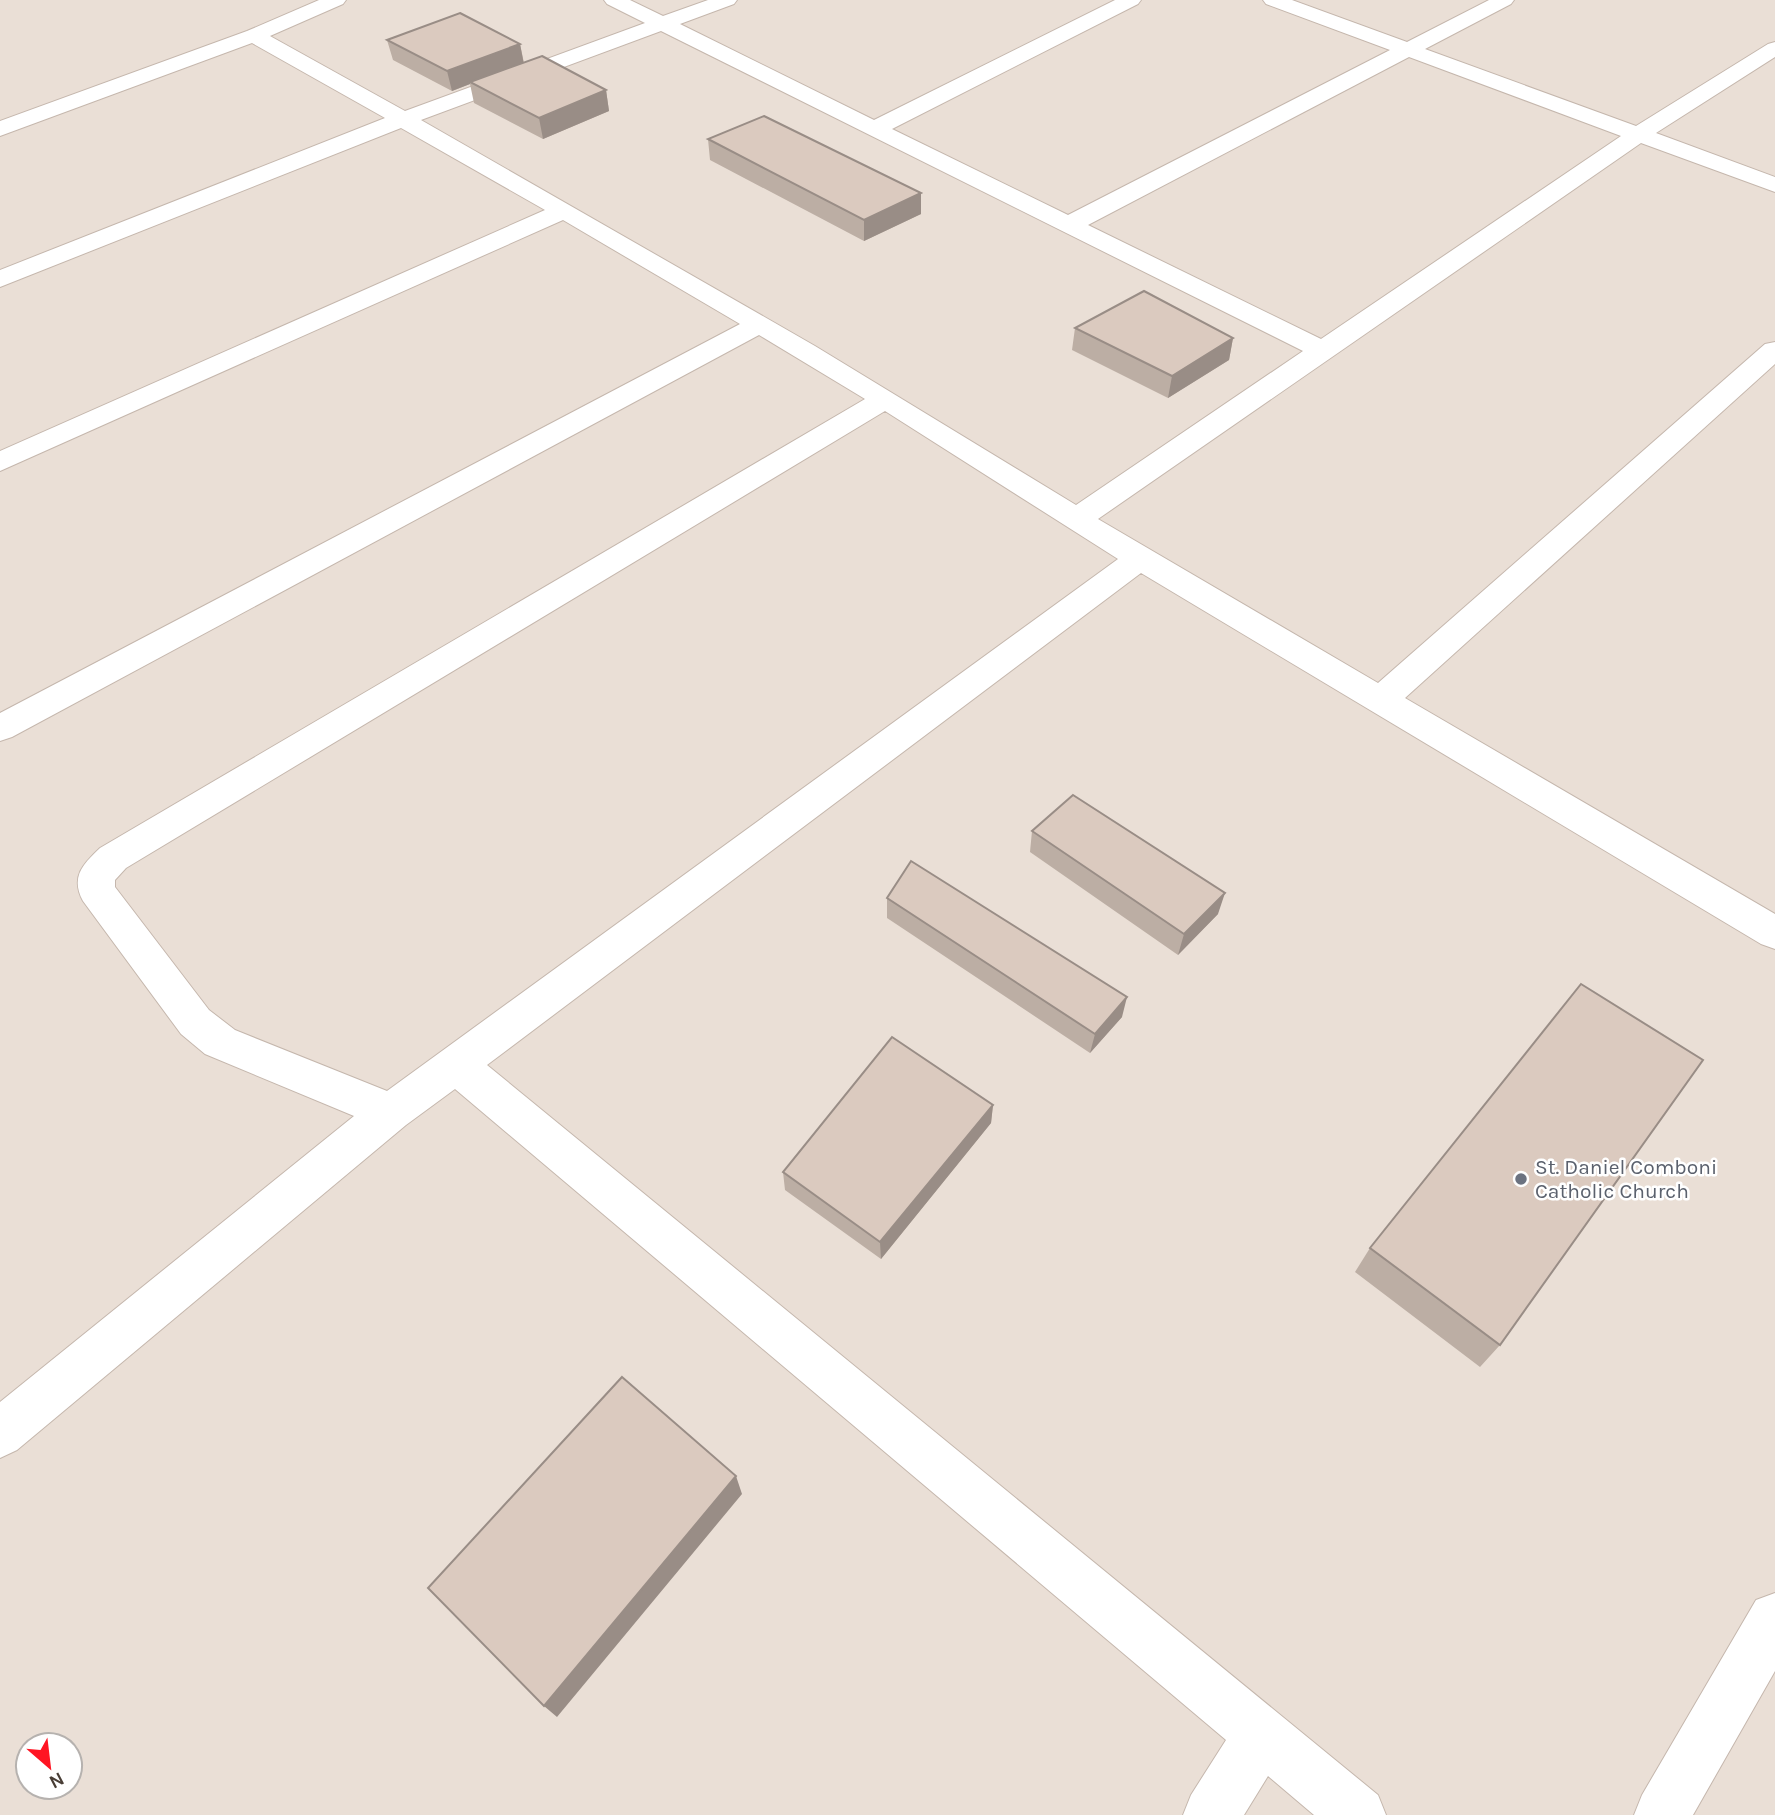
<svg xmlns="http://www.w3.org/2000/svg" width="1775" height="1815" font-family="Karla,sans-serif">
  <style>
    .residential { fill: #eadfd6; fill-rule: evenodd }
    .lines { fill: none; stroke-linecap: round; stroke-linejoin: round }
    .minor-casing { stroke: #c5b7ad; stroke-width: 2 }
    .minor { fill: #fff; fill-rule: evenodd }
    .wall { fill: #bcaea4 }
    .shaded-wall { fill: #998d86 }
    .building { fill: #dbcabf; stroke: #998d86; stroke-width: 2 }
    .worship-dot { fill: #6b7280; stroke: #fff; stroke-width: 2.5 }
    .labels { text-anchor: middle; stroke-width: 5; stroke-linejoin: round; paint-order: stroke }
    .worship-label { font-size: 21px; fill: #5b616d; stroke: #fff; text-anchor: start }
  </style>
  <rect width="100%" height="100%" fill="#f5eee8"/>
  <path class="residential" d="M 0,0 L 1775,0 L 1775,1815 L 0,1815 ZM 28,1745 L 70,1745 L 70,1787 L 28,1787 Z"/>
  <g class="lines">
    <g class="minor-casing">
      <path id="minor" d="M 319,0 L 346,0 L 343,4 L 270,36 L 405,111 L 645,23 L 607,4 L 604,0 L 630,0 L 663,16 L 708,0 L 737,0 L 734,4 L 680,24 L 874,120 L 1115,0 L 1141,0 L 1138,4 L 892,129 L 1068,215 L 1390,50 L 1266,4 L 1263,0 L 1292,0 L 1407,42 L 1489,0 L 1514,0 L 1511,4 L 1425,49 L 1636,126 L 1768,44 L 1775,42 L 1775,57 L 1656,133 L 1775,177 L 1775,192 L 1641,143 L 1098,519 L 1378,683 L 1765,344 L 1775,342 L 1775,364 L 1405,698 L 1775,914 L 1775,949 L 1761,944 L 1141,573 L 487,1065 L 1378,1795 L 1386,1815 L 1314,1815 L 1268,1776 L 1244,1815 L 1183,1815 L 1191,1795 L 1226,1740 L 455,1089 L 406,1125 L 17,1450 L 0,1458 L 0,1402 L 354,1116 L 205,1054 L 181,1034 L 83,901 C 70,877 83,864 100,848 L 865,399 L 759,335 L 12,737 L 0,741 L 0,713 L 740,324 L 563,220 L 0,471 L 0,451 L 545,210 L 401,128 L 0,287 L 0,270 L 385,118 L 252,43 L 0,136 L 0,121 L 247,31 ZM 661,31 L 1303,351 L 1076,505 L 815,346 L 421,120 ZM 1409,57 L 1621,136 L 1321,339 L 1088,225 ZM 885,411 L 1118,559 L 387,1091 L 235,1030 L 209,1010 L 115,887 L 115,880 L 126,868 Z
        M 1775,1593 L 1775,1671 L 1693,1815 L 1634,1815 L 1642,1795 L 1756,1600 Z"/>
    </g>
    <use href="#minor" class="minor"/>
  </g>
  <path class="wall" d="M 387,40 L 520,44 L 524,63 L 606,90 L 609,111 L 543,139 L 474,103 L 470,84 L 452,91 L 393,60 Z
    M 708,139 L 921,214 L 864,241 L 710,160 Z
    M 1075,328 L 1233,338 L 1229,360 L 1168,398 L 1072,350 Z
    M 1032,831 L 1218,914 L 1178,955 L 1030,852 Z
    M 887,898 L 1122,1017 L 1090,1053 L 887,918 Z
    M 993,1105 L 991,1123 L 881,1259 L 785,1190 L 783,1172 Z
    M 1370,1248 L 1500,1345 L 1480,1367 L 1355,1272 Z"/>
  <path class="shaded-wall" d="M 520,44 L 524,65 L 470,82 L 470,84 L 452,91 L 447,71 Z
    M 606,90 L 609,111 L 543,139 L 539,118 Z
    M 921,193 L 921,214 L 864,241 L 864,220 Z
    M 1233,338 L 1229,360 L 1168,398 L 1172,376 Z
    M 1225,893 L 1218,914 L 1178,955 L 1184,934 Z
    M 1127,997 L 1122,1017 L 1090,1053 L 1095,1034 Z
    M 993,1105 L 991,1123 L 881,1259 L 880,1242 Z
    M 736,1476 L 742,1494 L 557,1717 L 544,1706 Z"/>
  <path class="building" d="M 460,13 L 520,44 L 447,71 L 387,40 Z
    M 542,56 L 606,90 L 539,118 L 470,82 Z
    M 764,116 L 921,193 L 864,220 L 708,139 Z
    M 1144,291 L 1233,338 L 1172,376 L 1075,328 Z
    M 1073,795 L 1225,893 L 1184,934 L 1032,831 Z
    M 911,861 L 1127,997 L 1095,1034 L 887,898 Z
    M 1581,984 L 1703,1060 L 1500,1345 L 1370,1248 Z
    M 892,1037 L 993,1105 L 880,1242 L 783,1172 Z
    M 622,1377 L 736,1476 L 544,1706 L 428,1588 Z"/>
  <circle class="worship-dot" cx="1521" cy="1179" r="7"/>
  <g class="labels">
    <g class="worship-label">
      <text x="1535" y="1174">St. Daniel Comboni<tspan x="1535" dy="24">Catholic Church</tspan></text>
    </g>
  </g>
  <g transform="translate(49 1766) rotate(152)"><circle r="33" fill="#ffffff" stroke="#b6b2af" stroke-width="2"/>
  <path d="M0-5L12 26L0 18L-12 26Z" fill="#ff1523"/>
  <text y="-10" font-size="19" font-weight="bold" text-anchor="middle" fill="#493e36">N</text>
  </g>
</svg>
